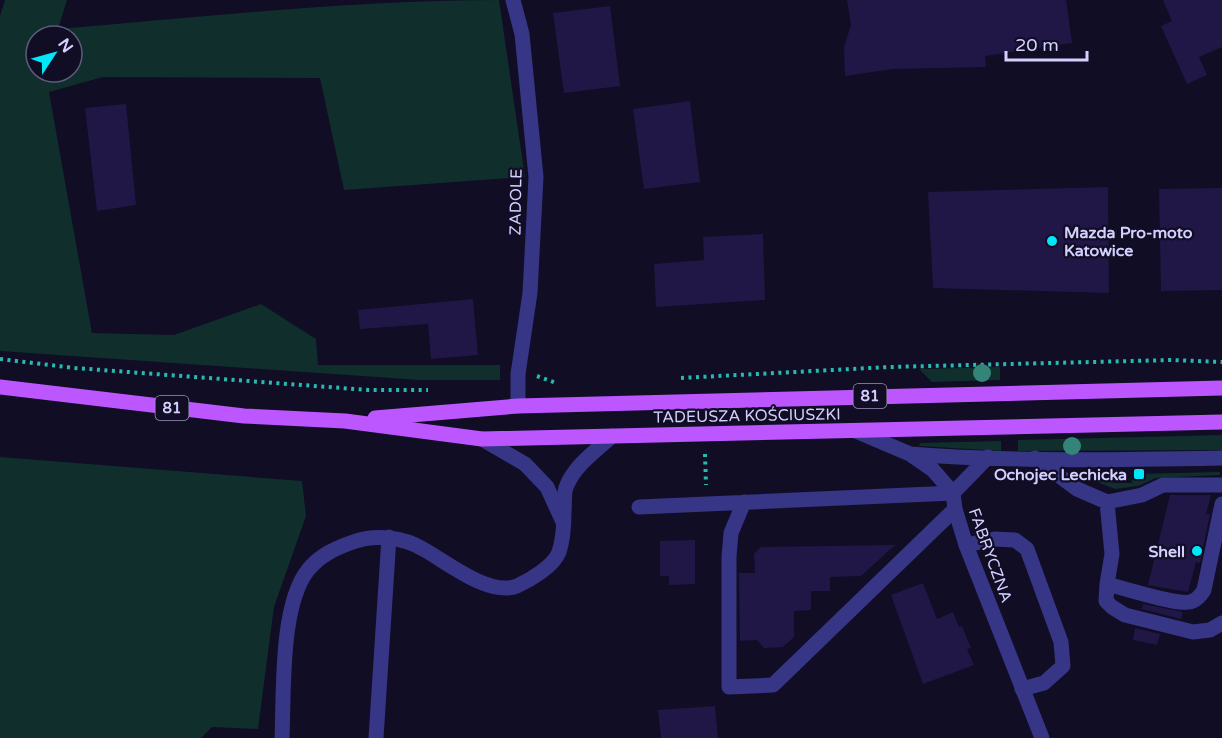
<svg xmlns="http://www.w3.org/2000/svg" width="1222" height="738" font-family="'Varela Round',sans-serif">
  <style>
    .green { fill: #0f2e2c; fill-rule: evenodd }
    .building { fill: #201746 }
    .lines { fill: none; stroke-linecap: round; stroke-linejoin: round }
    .path { stroke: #27bbaf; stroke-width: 4; stroke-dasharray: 3 4.5; stroke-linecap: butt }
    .service { stroke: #363586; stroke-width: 15 }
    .minor { stroke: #363586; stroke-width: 15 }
    .primary { stroke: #bc56ff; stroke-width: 15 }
    .tree { fill: #358479 }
    .poi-dot { fill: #00e7fa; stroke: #100d24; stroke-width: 2 }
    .labels { text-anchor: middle; stroke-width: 4.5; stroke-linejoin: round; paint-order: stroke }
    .shield { fill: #100d24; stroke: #9895bd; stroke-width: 1.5 }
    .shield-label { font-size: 15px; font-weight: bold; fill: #d3cfff }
    .street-label { font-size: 16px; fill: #d3cfff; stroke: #100d24 }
    .poi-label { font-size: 16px; font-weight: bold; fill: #d3cfff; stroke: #100d24; text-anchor: end }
  </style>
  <rect width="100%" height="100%" fill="#100d24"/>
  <path class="green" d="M 5,0 L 67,0 L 58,29 C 204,17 352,0 499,0 L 525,177 L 344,190 L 320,78 L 103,77 L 49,92 L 92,333 L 174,335 L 261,304 L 316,339 L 318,365 L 500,365 L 500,380 L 419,380 L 0,351 L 0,16 ZM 36,36 L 72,36 L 72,72 L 36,72 Z
    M 1000,367 L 1000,380 L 932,382 L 919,369 Z
    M 1222,435 L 1222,450 L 1018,451 L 1018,440 Z
    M 1001,441 L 1001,451 L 919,446 L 920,443 Z
    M 0,457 L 302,481 L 306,516 L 274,607 L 258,729 L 212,727 L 201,738 L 0,738 Z
    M 1220,472 L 1220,475 L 1156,478 L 1138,486 L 1115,489 L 1092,480 L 1101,475 L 1112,475 L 1113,483 L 1132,483 L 1132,474 Z"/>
  <path class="building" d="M 847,0 L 1066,0 L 1072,43 L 985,56 L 986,67 L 893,69 L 845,76 L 844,47 L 851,25 Z
    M 1163,0 L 1222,0 L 1222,47 L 1199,57 L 1207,75 L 1187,84 L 1161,26 L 1172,21 Z
    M 610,6 L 620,86 L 564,93 L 553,13 Z
    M 690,101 L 700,182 L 644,189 L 633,109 Z
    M 126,104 L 136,205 L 97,211 L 85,108 Z
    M 1108,187 L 1109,293 L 933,288 L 928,192 Z
    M 1222,188 L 1222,290 L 1161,291 L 1159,189 Z
    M 763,234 L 765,300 L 656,307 L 654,264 L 704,260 L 703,237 Z
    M 473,299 L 478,355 L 431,359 L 428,324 L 360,329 L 358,310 Z
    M 1170,495 L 1211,495 L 1206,514 L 1210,514 L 1200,563 L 1196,562 L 1188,592 L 1148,585 Z
    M 695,540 L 695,584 L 669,585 L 669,576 L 660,576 L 660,541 Z
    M 895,545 L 861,576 L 830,577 L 830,591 L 811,591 L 811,610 L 794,611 L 794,637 L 783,647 L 764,648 L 757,640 L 740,641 L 739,573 L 755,573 L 754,554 L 761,547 Z
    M 923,583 L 937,619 L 953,612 L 959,627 L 962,626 L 971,648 L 967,649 L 974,665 L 923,684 L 891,595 Z
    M 1143,604 L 1183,612 L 1181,619 L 1138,608 L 1142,608 Z
    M 1135,628 L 1160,634 L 1157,645 L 1133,640 Z
    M 715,706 L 718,738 L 661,738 L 658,710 Z"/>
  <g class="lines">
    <path class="path" d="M 0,359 L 75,368 L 368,390 L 428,390
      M 537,376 L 556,383
      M 681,378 L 889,367 L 1172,360 L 1222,362
      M 705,454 L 706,485"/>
    <path class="service" d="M 482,439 L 525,464 L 547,487 L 563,522
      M 1035,458 L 1077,489 L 1107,502 L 1142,495 L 1163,485 L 1222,485
      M 744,502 L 731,533 L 729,557 L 729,687 L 773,685 L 955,509
      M 1107,502 L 1112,554 L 1107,584 L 1106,601 L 1112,607 L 1125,615 L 1193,632 L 1210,630 L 1222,623
      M 639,507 L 953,493
      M 966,545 L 994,539 L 1015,540 L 1027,549 L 1061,642 L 1063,666 L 1044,683 L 1022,689
      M 1107,584 C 1123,588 1176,605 1190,602 C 1197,600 1200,596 1204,590 L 1222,504
      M 282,738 C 284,693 280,605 308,570 C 320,555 336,548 353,542 C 375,534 403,537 423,549 C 447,562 489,597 517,586 C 530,580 554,566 559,552 C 563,540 564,525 564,512 C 565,504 563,493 567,485 C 576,464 596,451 612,436
      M 376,738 L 389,537"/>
    <path class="minor" d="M 513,0 L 522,34 L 536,177 L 530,293 L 518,374 L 518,406
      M 856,431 L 910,454 L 933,470 L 953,493 L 955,509 L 966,545 L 1042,738
      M 910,454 C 1013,462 1118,460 1222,458
      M 953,493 L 988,457"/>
    <path class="primary" d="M 0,387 L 244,416 L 345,421 L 482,439 L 1222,422
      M 375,418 L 518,406 L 1222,388"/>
  </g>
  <g class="tree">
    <circle cx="982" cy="373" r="9"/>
    <circle cx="1072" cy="446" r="9"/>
  </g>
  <g class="poi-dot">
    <circle cx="1052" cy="241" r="6"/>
    <rect x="1133" y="468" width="12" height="12" rx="3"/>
    <circle cx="1197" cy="551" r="6"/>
  </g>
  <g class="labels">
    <g class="shield">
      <rect x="853.5" y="384" width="33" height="24" rx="4.5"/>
      <rect x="155.5" y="396" width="33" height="24" rx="4.5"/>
    </g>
    <g class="shield-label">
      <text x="870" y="401">81</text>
      <text x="172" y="413">81</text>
    </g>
    <g class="street-label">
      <text transform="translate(515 202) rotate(-89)" y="6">ZADOLE</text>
      <text transform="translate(747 415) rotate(-1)" y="6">TADEUSZA KOŚCIUSZKI</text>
      <text transform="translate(991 555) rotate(70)" y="6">FABRYCZNA</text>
    </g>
    <g class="poi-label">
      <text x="1064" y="238" text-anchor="start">Mazda Pro-moto<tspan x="1064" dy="18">Katowice</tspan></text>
      <text x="1127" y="480">Ochojec Lechicka</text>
      <text x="1185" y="557">Shell</text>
    </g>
  </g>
  <g transform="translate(54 54) rotate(54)"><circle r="28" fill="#100d24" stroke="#5e5b7c" stroke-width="1.5"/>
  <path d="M0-4.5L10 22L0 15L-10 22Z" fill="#00e7fa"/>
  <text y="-9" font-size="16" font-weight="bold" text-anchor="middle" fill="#d3cfff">N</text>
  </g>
  <path d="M1006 51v9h81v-9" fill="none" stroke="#d3cfff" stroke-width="3"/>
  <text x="1015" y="51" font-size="18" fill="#d3cfff" stroke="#100d24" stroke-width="4.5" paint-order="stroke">20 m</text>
</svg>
